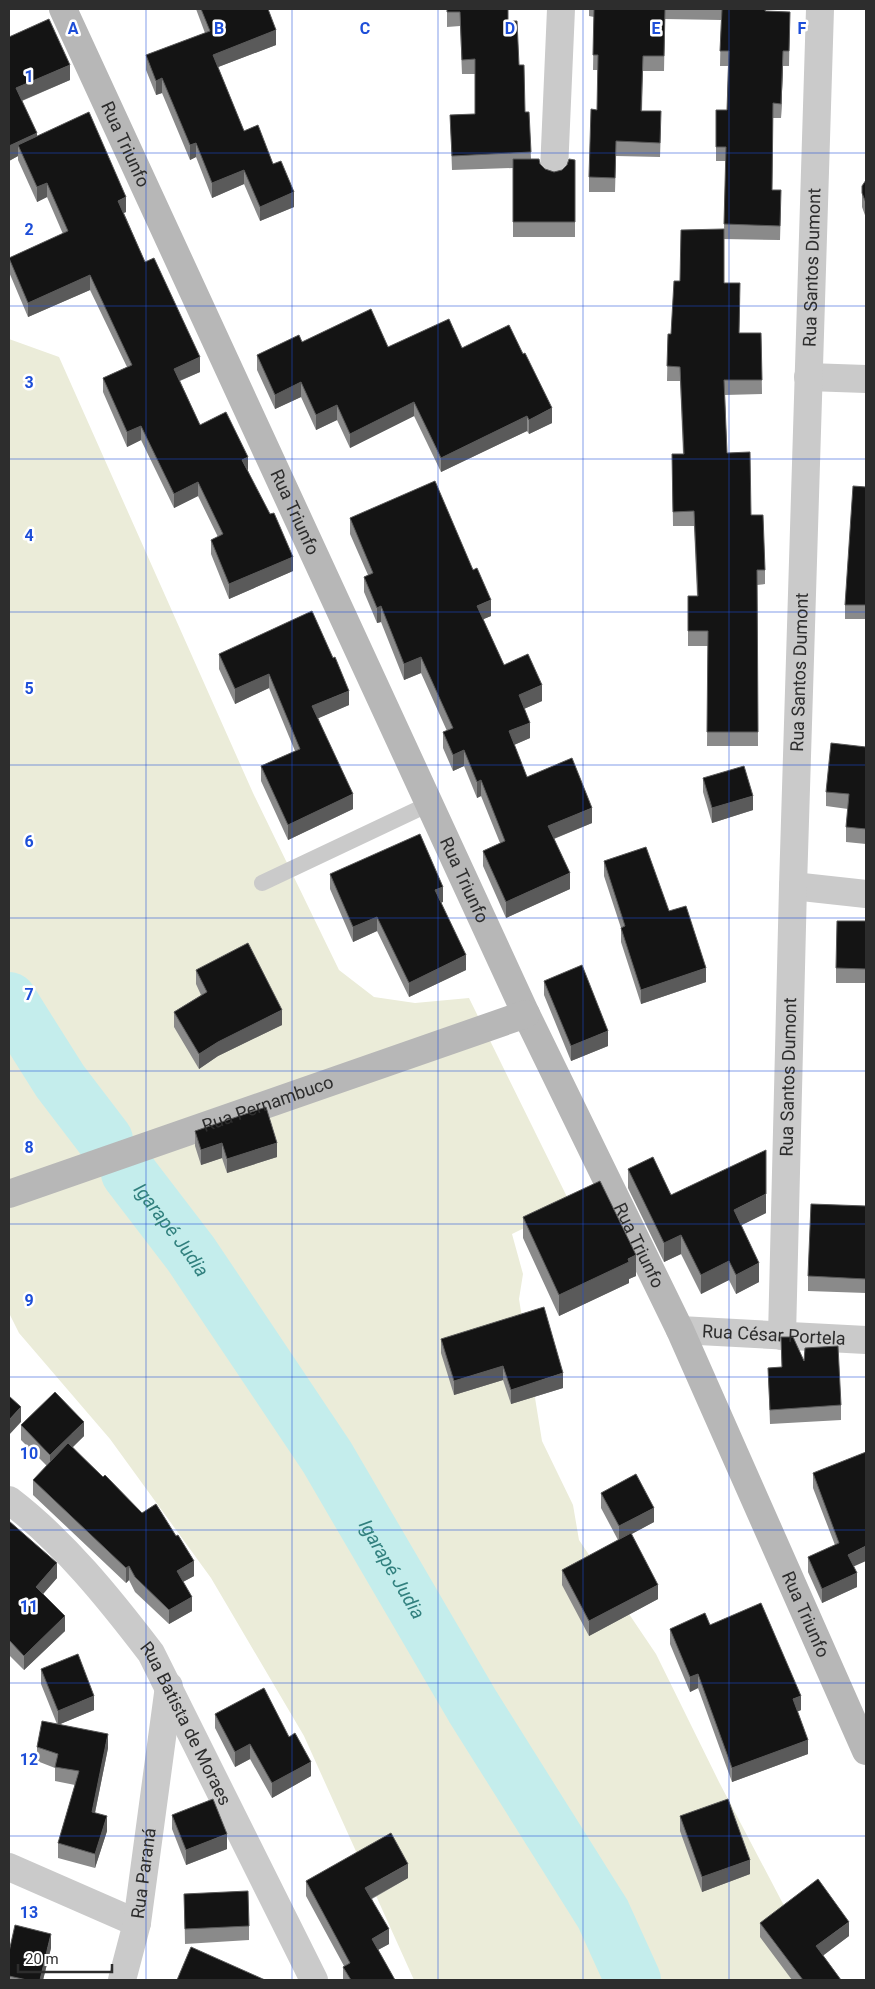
<svg xmlns="http://www.w3.org/2000/svg" width="875" height="1989" font-family="Roboto,sans-serif">
  <style>
    .green { fill: #ebecd9 }
    .lines { fill: none; stroke-linecap: round; stroke-linejoin: round }
    .river { stroke: #c4edec; stroke-width: 56 }
    .lane { stroke: #cacaca; stroke-width: 16 }
    .street { stroke: #cacaca; stroke-width: 28 }
    .secondary { stroke: #b7b7b7; stroke-width: 28 }
    .wall { fill: #8a8a8a }
    .shaded-wall { fill: #5a5a5a }
    .building { fill: #141414; stroke: #5a5a5a }
    .grid { fill: none; stroke: #1d4ed8; stroke-width: 1; stroke-opacity: 0.55 }
    .labels { text-anchor: middle; stroke-width: 5; stroke-linejoin: round; paint-order: stroke }
    .street-label { font-size: 18px; fill: #2d2d2d; stroke: #fff }
    .water-label { font-size: 19px; font-style: italic; fill: #31807e; stroke: #fff }
    .grid-label { font-size: 16px; text-anchor: middle; font-weight: bold; fill: #1d4ed8; stroke: #fff; stroke-width: 5; stroke-linejoin: round; paint-order: stroke }
  </style>
  <rect width="100%" height="100%" fill="#fff"/>
  <path class="green" d="M 9,339 L 59,357 L 253,793 L 339,970 L 374,997 L 415,1003 L 469,998 L 571,1205 L 512,1234 L 523,1274 L 519,1299 L 542,1441 L 573,1505 L 579,1540 L 656,1654 L 719,1782 L 823,1980 L 414,1980 L 304,1736 L 211,1578 L 110,1439 L 19,1333 L 9,1313 Z"/>
  <g class="lines">
    <g class="river">
      <path d="M 9,1000 L 60,1081 L 105,1140"/>
      <path id="s1" d="M 129,1173 L 191,1254 L 327,1457 L 473,1707 L 603,1914 L 633,1980"/>
    </g>
    <path class="lane" d="M 262,883 L 429,804"/>
    <g class="street">
      <path d="M 554,171 L 561,9"/>
      <path d="M 808,377 L 866,379"/>
      <path d="M 793,886 L 866,894"/>
      <path id="s2" d="M 680,1330 L 866,1340"/>
      <path id="s3" d="M 782,1336 L 793,886 L 820,9"/>
      <path id="s4" d="M 9,1500 C 64,1542 109,1598 151,1653 L 314,1980"/>
      <path d="M 9,1867 L 137,1923"/>
      <path id="s5" d="M 122,1980 L 137,1923 L 169,1686"/>
    </g>
    <g class="secondary">
      <path id="s6" d="M 63,9 L 526,1014 L 680,1330 L 866,1751"/>
      <path id="s7" d="M 9,1194 L 526,1014"/>
    </g>
  </g>
  <path class="wall" d="M 196,9 L 268,9 L 276,45 L 218,67 L 244,131 L 273,164 L 294,207 L 260,221 L 244,184 L 212,198 L 196,157 L 190,160 L 162,93 L 156,95 L 146,70 L 146,55 L 205,33 Z
    M 447,9 L 508,21 L 519,65 L 525,112 L 529,112 L 531,159 L 540,164 L 545,169 L 554,172 L 562,170 L 575,160 L 575,237 L 513,237 L 513,168 L 452,170 L 450,115 L 475,114 L 475,74 L 462,74 L 460,26 L 447,27 Z
    M 589,9 L 766,9 L 766,11 L 790,12 L 789,66 L 783,66 L 781,118 L 773,118 L 772,190 L 781,205 L 780,240 L 724,239 L 724,283 L 740,298 L 739,333 L 761,333 L 762,394 L 725,395 L 727,453 L 751,515 L 765,570 L 765,584 L 757,585 L 758,746 L 707,746 L 708,646 L 688,646 L 688,596 L 697,596 L 694,526 L 673,526 L 672,454 L 683,454 L 680,381 L 667,381 L 668,334 L 671,334 L 680,281 L 724,229 L 726,161 L 716,161 L 716,110 L 727,110 L 728,66 L 720,66 L 721,20 L 665,19 L 664,71 L 643,71 L 642,111 L 661,126 L 660,157 L 616,156 L 615,192 L 589,192 L 589,177 L 597,110 L 598,70 L 593,70 L 594,17 L 589,16 Z
    M 9,37 L 70,80 L 22,101 L 37,136 L 126,212 L 124,213 L 145,262 L 200,372 L 180,381 L 200,425 L 248,471 L 293,571 L 229,599 L 211,554 L 211,540 L 218,537 L 198,496 L 174,508 L 141,440 L 127,447 L 103,392 L 103,378 L 127,367 L 90,290 L 28,317 L 9,272 L 9,258 L 63,234 L 47,197 L 37,202 L 18,160 L 18,156 L 9,161 Z
    M 866,180 L 866,218 L 862,207 L 862,193 Z
    M 302,342 L 388,347 L 462,348 L 552,423 L 529,434 L 527,431 L 441,472 L 414,416 L 350,448 L 337,420 L 316,430 L 301,397 L 275,409 L 257,370 L 257,355 Z
    M 866,487 L 866,619 L 845,619 L 845,605 Z
    M 350,518 L 491,616 L 483,619 L 504,665 L 542,701 L 524,709 L 530,738 L 514,745 L 527,777 L 592,823 L 554,839 L 570,889 L 506,918 L 483,866 L 483,851 L 500,843 L 481,796 L 477,798 L 464,766 L 453,771 L 443,748 L 443,732 L 447,731 L 421,673 L 404,680 L 381,622 L 377,623 L 364,592 L 364,577 L 368,575 L 350,534 Z
    M 219,654 L 349,705 L 318,718 L 353,809 L 288,840 L 261,781 L 261,766 L 295,751 L 269,688 L 235,704 L 219,669 Z
    M 866,747 L 866,844 L 846,842 L 846,827 L 848,809 L 826,806 L 826,792 Z
    M 703,778 L 753,810 L 712,823 L 703,792 Z
    M 604,861 L 669,911 L 706,982 L 641,1004 L 621,942 L 621,928 L 604,876 Z
    M 330,874 L 443,902 L 441,902 L 466,970 L 409,997 L 377,931 L 353,942 L 330,889 Z
    M 866,921 L 866,983 L 836,983 L 836,968 Z
    M 196,970 L 282,1025 L 218,1056 L 199,1069 L 174,1027 L 174,1012 L 201,995 L 196,984 Z
    M 544,981 L 608,1046 L 571,1061 L 544,995 Z
    M 195,1131 L 277,1157 L 227,1173 L 222,1158 L 201,1165 L 195,1146 Z
    M 628,1169 L 671,1195 L 766,1213 L 741,1225 L 759,1282 L 736,1294 L 729,1280 L 701,1294 L 681,1254 L 664,1262 L 628,1188 Z
    M 866,1206 L 866,1293 L 808,1291 L 808,1276 Z
    M 523,1217 L 636,1276 L 629,1279 L 629,1283 L 559,1316 L 523,1238 Z
    M 781,1337 L 804,1361 L 841,1405 L 841,1420 L 770,1424 L 768,1368 L 782,1367 Z
    M 441,1339 L 563,1388 L 511,1404 L 503,1380 L 454,1395 L 441,1353 Z
    M 21,1425 L 84,1436 L 73,1447 L 194,1576 L 183,1582 L 192,1611 L 169,1624 L 135,1592 L 129,1580 L 126,1583 L 33,1495 L 33,1480 L 47,1466 L 21,1440 Z
    M 813,1473 L 857,1587 L 822,1603 L 808,1572 L 808,1557 L 835,1545 L 813,1488 Z
    M 601,1493 L 654,1522 L 631,1534 L 658,1599 L 589,1636 L 562,1585 L 562,1570 L 618,1540 L 601,1508 Z
    M 9,1521 L 57,1578 L 43,1594 L 65,1631 L 24,1670 L 9,1655 Z
    M 710,1625 L 801,1710 L 797,1712 L 808,1754 L 732,1782 L 698,1688 L 690,1692 L 670,1644 L 670,1629 Z
    M 41,1669 L 94,1710 L 60,1724 L 108,1748 L 95,1813 L 107,1831 L 95,1868 L 58,1858 L 58,1843 L 75,1785 L 55,1781 L 55,1768 L 37,1761 L 37,1747 L 57,1724 L 41,1684 Z
    M 215,1714 L 289,1737 L 311,1776 L 272,1798 L 250,1759 L 235,1767 L 215,1728 Z
    M 172,1815 L 227,1849 L 186,1865 L 172,1829 Z
    M 680,1816 L 750,1874 L 702,1892 L 680,1831 Z
    M 408,1878 L 372,1899 L 389,1944 L 378,1950 L 395,1980 L 343,1980 L 343,1967 L 344,1966 L 306,1896 L 306,1881 Z
    M 184,1894 L 249,1926 L 249,1940 L 185,1944 Z
    M 760,1923 L 849,1936 L 823,1955 L 841,1980 L 792,1980 L 760,1937 Z
    M 51,1948 L 43,1980 L 9,1980 L 9,1952 Z"/>
  <path class="shaded-wall" d="M 276,30 L 276,45 L 213,69 L 213,55 Z
    M 783,51 L 783,66 L 781,118 L 781,104 Z
    M 70,65 L 70,80 L 16,103 L 16,88 Z
    M 162,78 L 162,93 L 156,95 L 156,81 Z
    M 37,133 L 37,148 L 18,145 L 18,156 L 9,161 L 9,146 Z
    M 196,143 L 196,157 L 190,160 L 190,145 Z
    M 244,170 L 244,184 L 212,198 L 212,183 Z
    M 47,183 L 47,197 L 37,202 L 37,187 Z
    M 294,192 L 294,207 L 260,221 L 260,207 Z
    M 126,197 L 126,212 L 118,215 L 118,201 Z
    M 90,275 L 90,290 L 28,317 L 28,303 Z
    M 200,357 L 200,372 L 174,383 L 174,369 Z
    M 301,382 L 301,397 L 275,409 L 275,395 Z
    M 414,402 L 414,416 L 350,448 L 350,434 Z
    M 337,405 L 337,420 L 316,430 L 316,415 Z
    M 552,408 L 552,423 L 529,434 L 529,420 Z
    M 527,416 L 527,431 L 441,472 L 441,458 Z
    M 141,426 L 141,440 L 127,447 L 127,432 Z
    M 248,457 L 248,471 L 242,460 Z
    M 198,482 L 198,496 L 174,508 L 174,494 Z
    M 293,557 L 293,571 L 229,599 L 229,584 Z
    M 491,600 L 491,616 L 477,622 L 477,606 Z
    M 381,606 L 381,622 L 377,623 L 377,608 Z
    M 421,657 L 421,673 L 404,680 L 404,664 Z
    M 269,674 L 269,688 L 235,704 L 235,689 Z
    M 542,685 L 542,701 L 519,711 L 519,695 Z
    M 349,691 L 349,705 L 312,721 L 312,706 Z
    M 530,723 L 530,738 L 509,747 L 509,731 Z
    M 464,750 L 464,766 L 453,771 L 453,755 Z
    M 481,780 L 481,796 L 477,798 L 477,782 Z
    M 353,794 L 353,809 L 288,840 L 288,825 Z
    M 753,796 L 753,810 L 712,823 L 712,808 Z
    M 592,808 L 592,823 L 548,841 L 548,826 Z
    M 570,873 L 570,889 L 506,918 L 506,902 Z
    M 443,887 L 443,902 L 435,905 L 435,890 Z
    M 377,917 L 377,931 L 353,942 L 353,927 Z
    M 466,955 L 466,970 L 409,997 L 409,983 Z
    M 706,968 L 706,982 L 641,1004 L 641,990 Z
    M 282,1010 L 282,1025 L 218,1056 L 199,1069 L 199,1054 L 218,1042 Z
    M 608,1031 L 608,1046 L 571,1061 L 571,1046 Z
    M 222,1143 L 222,1158 L 201,1165 L 201,1150 Z
    M 277,1143 L 277,1157 L 227,1173 L 227,1159 Z
    M 766,1194 L 766,1213 L 734,1229 L 734,1210 Z
    M 681,1235 L 681,1254 L 664,1262 L 664,1243 Z
    M 636,1255 L 636,1276 L 629,1279 L 629,1283 L 559,1316 L 559,1295 Z
    M 729,1261 L 729,1280 L 701,1294 L 701,1275 Z
    M 759,1263 L 759,1282 L 736,1294 L 736,1275 Z
    M 503,1366 L 503,1380 L 454,1395 L 454,1381 Z
    M 563,1373 L 563,1388 L 511,1404 L 511,1390 Z
    M 21,1407 L 21,1422 L 9,1435 L 9,1420 Z
    M 84,1422 L 84,1436 L 50,1469 L 50,1455 Z
    M 654,1508 L 654,1522 L 619,1541 L 619,1526 Z
    M 866,1546 L 866,1561 L 848,1569 L 848,1555 Z
    M 194,1561 L 194,1576 L 177,1585 L 177,1571 Z
    M 57,1563 L 57,1578 L 36,1602 L 36,1587 Z
    M 129,1566 L 129,1580 L 126,1583 L 126,1568 Z
    M 857,1573 L 857,1587 L 822,1603 L 822,1589 Z
    M 658,1585 L 658,1599 L 589,1636 L 589,1621 Z
    M 192,1597 L 192,1611 L 169,1624 L 169,1610 Z
    M 65,1616 L 65,1631 L 24,1670 L 24,1656 Z
    M 698,1674 L 698,1688 L 690,1692 L 690,1677 Z
    M 94,1696 L 94,1710 L 58,1725 L 58,1711 Z
    M 801,1696 L 801,1710 L 793,1713 L 793,1699 Z
    M 108,1734 L 108,1748 L 92,1827 L 92,1812 Z
    M 808,1740 L 808,1754 L 732,1782 L 732,1768 Z
    M 250,1744 L 250,1759 L 235,1767 L 235,1752 Z
    M 311,1762 L 311,1776 L 272,1798 L 272,1783 Z
    M 107,1816 L 107,1831 L 95,1868 L 95,1854 Z
    M 227,1834 L 227,1849 L 186,1865 L 186,1850 Z
    M 750,1860 L 750,1874 L 702,1892 L 702,1877 Z
    M 408,1864 L 408,1878 L 365,1902 L 365,1888 Z
    M 849,1922 L 849,1936 L 816,1961 L 816,1946 Z
    M 389,1929 L 389,1944 L 372,1953 L 372,1939 Z
    M 51,1934 L 51,1948 L 43,1980 L 40,1980 Z"/>
  <path class="building" d="M 201,9 L 268,9 L 276,30 L 213,55 L 244,131 L 258,125 L 273,164 L 281,161 L 294,192 L 260,207 L 244,170 L 212,183 L 196,143 L 190,145 L 162,78 L 156,81 L 146,55 L 210,31 Z
    M 447,9 L 508,9 L 508,21 L 517,21 L 519,65 L 524,65 L 525,112 L 529,112 L 531,152 L 452,156 L 450,115 L 475,114 L 475,59 L 462,60 L 460,12 L 447,12 Z
    M 594,9 L 665,9 L 664,56 L 643,56 L 641,111 L 661,111 L 660,143 L 616,141 L 615,178 L 589,177 L 591,109 L 597,110 L 598,55 L 593,55 Z
    M 722,9 L 765,9 L 765,11 L 790,12 L 789,51 L 783,51 L 781,104 L 773,103 L 772,190 L 781,190 L 780,226 L 724,224 L 726,147 L 716,147 L 716,110 L 727,110 L 729,51 L 720,51 Z
    M 49,19 L 70,65 L 16,88 L 37,133 L 9,146 L 9,37 Z
    M 89,112 L 126,197 L 118,201 L 145,262 L 154,258 L 200,357 L 174,369 L 200,425 L 226,412 L 248,457 L 242,460 L 270,514 L 274,513 L 293,557 L 229,584 L 211,540 L 223,534 L 198,482 L 174,494 L 141,426 L 127,432 L 103,378 L 132,365 L 90,275 L 28,303 L 9,258 L 68,231 L 47,183 L 37,187 L 18,145 Z
    M 513,159 L 539,159 L 540,164 L 545,169 L 554,172 L 562,170 L 567,165 L 569,159 L 575,160 L 575,222 L 513,222 Z
    M 866,180 L 866,203 L 862,193 L 862,186 Z
    M 724,229 L 724,283 L 740,283 L 739,333 L 761,333 L 762,380 L 724,380 L 727,453 L 750,452 L 751,515 L 763,515 L 765,570 L 757,570 L 758,732 L 707,732 L 708,631 L 688,631 L 688,596 L 698,596 L 694,511 L 673,512 L 672,454 L 684,454 L 680,367 L 667,366 L 668,334 L 671,334 L 674,281 L 680,281 L 681,230 Z
    M 371,309 L 388,347 L 449,319 L 462,348 L 509,325 L 523,354 L 525,353 L 552,408 L 529,420 L 527,416 L 441,458 L 414,402 L 350,434 L 337,405 L 316,415 L 301,382 L 275,395 L 257,355 L 299,335 L 302,342 Z
    M 435,481 L 473,570 L 477,568 L 491,600 L 477,606 L 504,665 L 528,654 L 542,685 L 519,695 L 530,723 L 509,731 L 527,777 L 572,758 L 592,808 L 548,826 L 570,873 L 506,902 L 483,851 L 505,841 L 481,780 L 477,782 L 464,750 L 453,755 L 443,732 L 453,728 L 421,657 L 404,664 L 381,606 L 377,608 L 364,577 L 373,573 L 350,518 Z
    M 853,486 L 866,487 L 866,605 L 845,605 Z
    M 312,611 L 333,658 L 335,657 L 349,691 L 312,706 L 353,794 L 288,825 L 261,766 L 300,749 L 269,674 L 235,689 L 219,654 Z
    M 831,743 L 866,747 L 866,829 L 846,827 L 849,794 L 826,792 Z
    M 744,766 L 753,796 L 712,808 L 703,778 Z
    M 420,834 L 443,887 L 435,890 L 466,955 L 409,983 L 377,917 L 353,927 L 330,874 Z
    M 646,847 L 669,911 L 686,906 L 706,968 L 641,990 L 621,928 L 625,926 L 604,861 Z
    M 837,921 L 866,921 L 866,969 L 836,968 Z
    M 248,943 L 282,1010 L 218,1042 L 199,1054 L 174,1012 L 207,992 L 196,970 Z
    M 582,965 L 608,1031 L 571,1046 L 544,981 Z
    M 266,1107 L 277,1143 L 227,1159 L 222,1143 L 201,1150 L 195,1131 Z
    M 766,1150 L 766,1194 L 734,1210 L 759,1263 L 736,1275 L 729,1261 L 701,1275 L 681,1235 L 664,1243 L 628,1169 L 653,1157 L 671,1195 Z
    M 600,1181 L 636,1255 L 628,1259 L 629,1262 L 559,1295 L 523,1217 Z
    M 811,1204 L 866,1206 L 866,1279 L 808,1276 Z
    M 544,1307 L 563,1373 L 511,1390 L 503,1366 L 454,1381 L 441,1339 Z
    M 781,1337 L 793,1337 L 804,1361 L 805,1348 L 838,1346 L 841,1405 L 770,1410 L 768,1368 L 782,1367 Z
    M 55,1392 L 84,1422 L 50,1455 L 21,1425 Z
    M 9,1396 L 21,1407 L 9,1420 Z
    M 68,1443 L 103,1477 L 105,1475 L 142,1513 L 156,1504 L 176,1536 L 178,1535 L 194,1561 L 177,1571 L 192,1597 L 169,1610 L 135,1577 L 129,1566 L 126,1568 L 33,1480 Z
    M 866,1452 L 866,1546 L 848,1555 L 857,1573 L 822,1589 L 808,1557 L 839,1543 L 813,1473 Z
    M 636,1474 L 654,1508 L 619,1526 L 601,1493 Z
    M 9,1521 L 57,1563 L 36,1587 L 65,1616 L 24,1656 L 9,1640 Z
    M 631,1533 L 658,1585 L 589,1621 L 562,1570 Z
    M 761,1603 L 801,1696 L 793,1699 L 808,1740 L 732,1768 L 698,1674 L 690,1677 L 670,1629 L 705,1613 L 710,1625 Z
    M 78,1654 L 94,1696 L 58,1711 L 41,1669 Z
    M 264,1688 L 289,1737 L 295,1733 L 311,1762 L 272,1783 L 250,1744 L 235,1752 L 215,1714 Z
    M 42,1721 L 108,1734 L 92,1812 L 107,1816 L 95,1854 L 58,1843 L 79,1771 L 55,1767 L 58,1754 L 37,1747 Z
    M 213,1799 L 227,1834 L 186,1850 L 172,1815 Z
    M 728,1799 L 750,1860 L 702,1877 L 680,1816 Z
    M 391,1833 L 408,1864 L 365,1888 L 389,1929 L 372,1939 L 395,1980 L 351,1980 L 343,1967 L 350,1963 L 306,1881 Z
    M 818,1879 L 849,1922 L 816,1946 L 841,1980 L 803,1980 L 760,1923 Z
    M 248,1891 L 249,1926 L 185,1929 L 184,1894 Z
    M 15,1925 L 51,1934 L 40,1980 L 27,1980 L 9,1976 L 9,1952 Z
    M 191,1947 L 265,1980 L 177,1980 Z"/>
  <path class="grid" d="M 146,9 L 146,1980M 292,9 L 292,1980M 438,9 L 438,1980M 583,9 L 583,1980M 729,9 L 729,1980M 9,153 L 866,153M 9,306 L 866,306M 9,459 L 866,459M 9,612 L 866,612M 9,765 L 866,765M 9,918 L 866,918M 9,1071 L 866,1071M 9,1224 L 866,1224M 9,1377 L 866,1377M 9,1530 L 866,1530M 9,1683 L 866,1683M 9,1836 L 866,1836"/>
  <g class="labels">
    <g class="street-label">
      <text dy="6" stroke="none"><textPath href="#s6" startOffset="149">Rua Triunfo</textPath></text>
      <text dy="6" stroke="none"><textPath href="#s3" startOffset="1069">Rua Santos Dumont</textPath></text>
      <text dy="6" stroke="none"><textPath href="#s6" startOffset="554">Rua Triunfo</textPath></text>
      <text dy="6" stroke="none"><textPath href="#s3" startOffset="664">Rua Santos Dumont</textPath></text>
      <text dy="6" stroke="none"><textPath href="#s6" startOffset="959">Rua Triunfo</textPath></text>
      <text dy="6" stroke="none"><textPath href="#s3" startOffset="259">Rua Santos Dumont</textPath></text>
      <text dy="6" stroke="none"><textPath href="#s7" startOffset="274">Rua Pernambuco</textPath></text>
      <text dy="6" stroke="none"><textPath href="#s6" startOffset="1364">Rua Triunfo</textPath></text>
      <text dy="6" stroke="none"><textPath href="#s2" startOffset="94">Rua César Portela</textPath></text>
      <text dy="6" stroke="none"><textPath href="#s6" startOffset="1769">Rua Triunfo</textPath></text>
      <text dy="6" stroke="none"><textPath href="#s4" startOffset="288">Rua Batista de Moraes</textPath></text>
      <text dy="6" stroke="none"><textPath href="#s5" startOffset="109">Rua Paraná</textPath></text>
    </g>
    <g class="water-label">
      <text dy="7" stroke="none"><textPath href="#s1" startOffset="71">Igarapé Judia</textPath></text>
      <text dy="7" stroke="none"><textPath href="#s1" startOffset="476">Igarapé Judia</textPath></text>
    </g>
  </g>
  <g class="grid-label">
    <text x="73" y="34">A</text>
    <text x="219" y="34">B</text>
    <text x="365" y="34">C</text>
    <text x="510" y="34">D</text>
    <text x="656" y="34">E</text>
    <text x="802" y="34">F</text>
    <text x="29" y="82">1</text>
    <text x="29" y="235">2</text>
    <text x="29" y="388">3</text>
    <text x="29" y="541">4</text>
    <text x="29" y="694">5</text>
    <text x="29" y="847">6</text>
    <text x="29" y="1000">7</text>
    <text x="29" y="1153">8</text>
    <text x="29" y="1306">9</text>
    <text x="29" y="1459">10</text>
    <text x="29" y="1612">11</text>
    <text x="29" y="1765">12</text>
    <text x="29" y="1918">13</text>
  </g>
  <rect width="875" height="1989" fill="none" stroke="#2d2d2d" stroke-width="20"/>
  <path d="M18 1964v8h94v-8" fill="none" stroke="#2d2d2d" stroke-width="2.5"/>
  <text x="25" y="1964" font-size="15" fill="#2d2d2d" stroke="#ffffff" stroke-width="4" paint-order="stroke">20 m</text>
</svg>
